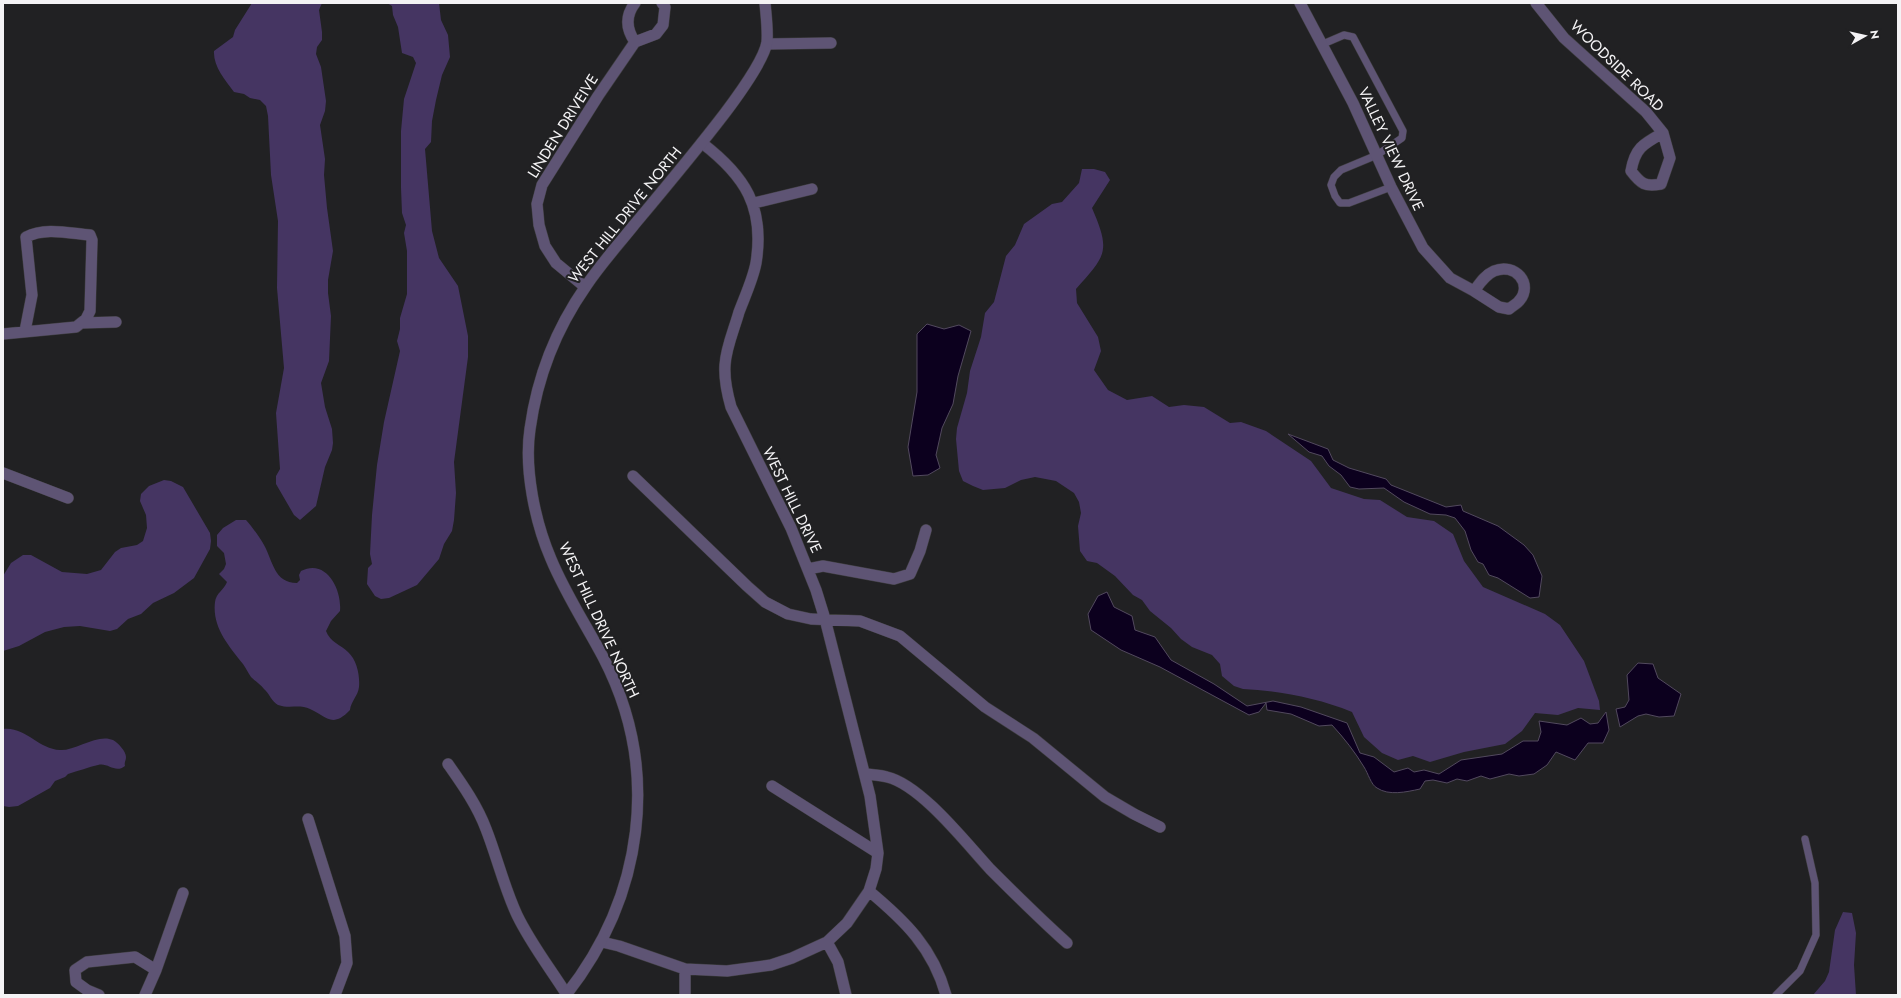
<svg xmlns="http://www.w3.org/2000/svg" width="1901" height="998" font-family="Jost,sans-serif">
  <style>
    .green { fill: #453562 }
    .water { fill: #0c001e; stroke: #52495e }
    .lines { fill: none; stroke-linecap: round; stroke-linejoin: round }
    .service-casing { stroke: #3f3e40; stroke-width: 8 }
    .minor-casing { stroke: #3f3e40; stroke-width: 12 }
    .tertiary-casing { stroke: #3f3e40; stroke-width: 12 }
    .service { stroke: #5e5474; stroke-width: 7 }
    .minor { stroke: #5e5474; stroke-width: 11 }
    .tertiary { stroke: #5e5474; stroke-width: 11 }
    .labels { text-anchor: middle; stroke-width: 4; stroke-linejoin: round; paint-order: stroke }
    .street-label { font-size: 15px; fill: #f4f3f5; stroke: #212123 }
  </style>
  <rect width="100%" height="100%" fill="#212123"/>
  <path class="green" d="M 252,3 L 322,3 L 319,10 L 322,32 L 322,40 L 317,47 L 316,54 L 321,67 L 326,101 L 325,111 L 320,125 L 325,159 L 324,175 L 327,208 L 333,251 L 328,280 L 328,293 L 331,316 L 329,361 L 321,383 L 325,407 L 332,429 L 333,443 L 332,450 L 325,467 L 316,506 L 300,520 L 294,515 L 276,484 L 276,476 L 280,469 L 276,413 L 284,368 L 277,288 L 278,221 L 271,175 L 268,116 L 266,106 L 260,100 L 250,98 L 244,94 L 234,92 C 225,80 213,66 214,51 L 233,37 L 235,30 Z
    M 387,3 L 439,3 L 441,20 L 448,35 L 450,57 L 442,75 L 436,100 L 432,121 L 431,142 L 425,149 L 432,231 L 439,258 L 458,286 L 468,336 L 468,357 L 454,462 L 456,493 L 454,520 L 452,531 L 444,544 L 439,559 L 417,585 L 389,598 L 381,599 L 375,596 L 367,584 L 368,568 L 372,564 L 370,554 L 372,515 L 377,465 L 384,422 L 400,351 L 397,341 L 400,329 L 400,318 L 407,294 L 407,251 L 404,233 L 406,225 L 402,213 L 401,188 L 401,131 L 404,99 L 416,63 L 413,57 L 402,53 L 398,27 L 393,15 L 392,6 Z
    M 1082,169 L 1094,169 L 1105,172 L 1110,180 L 1092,208 C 1111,252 1106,255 1076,289 L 1077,303 L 1098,337 L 1101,351 L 1094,370 L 1108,390 L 1127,400 L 1152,396 L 1169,407 L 1184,405 L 1204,407 L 1230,423 L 1241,422 L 1266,431 L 1311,461 L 1331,488 L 1364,499 L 1380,500 L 1407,517 L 1434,521 L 1453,534 L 1464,561 L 1483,587 L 1545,614 L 1560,625 L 1584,661 L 1599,701 L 1600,710 L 1578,708 L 1558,715 L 1535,713 L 1522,731 L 1505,744 L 1464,752 L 1430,762 L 1413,756 L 1398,760 L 1382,753 L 1364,737 L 1352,712 C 1317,698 1281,691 1243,689 L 1234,686 L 1222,676 L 1220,664 L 1212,655 L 1192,647 L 1181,639 L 1171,628 L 1150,611 L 1142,600 L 1133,595 L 1115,576 L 1097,563 L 1087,561 L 1080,551 L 1078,526 L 1081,513 L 1079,502 L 1074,493 L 1056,481 L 1035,477 L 1021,480 L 1005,488 L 983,490 L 973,486 L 963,481 L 959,471 L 956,439 L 957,428 L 967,393 L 970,371 L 981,337 L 985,313 L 994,302 L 1006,256 L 1015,245 L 1024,224 L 1052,204 L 1062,202 L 1079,183 Z
    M 164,480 L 171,481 L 183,487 L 210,533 L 211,541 L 210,549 L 194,578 L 174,593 L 153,603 L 141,614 L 128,619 L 117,629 L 110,631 L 80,626 L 64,627 L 45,632 L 19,646 L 3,651 L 3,576 L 11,563 L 23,555 L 31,555 L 62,572 L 87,574 L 101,570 L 115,552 L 121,548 L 137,545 L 143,541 L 147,528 L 146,515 L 140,501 L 141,494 L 149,486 Z
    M 236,520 L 246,520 C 251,525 260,538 264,545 C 273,561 274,583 297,583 L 300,580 L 299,575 L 301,571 C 326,558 342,589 340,611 L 331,621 L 326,631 C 330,642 341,645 348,652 C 357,660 360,676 359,687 C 358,696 351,701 350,710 C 332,729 326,716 310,709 C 300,704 289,709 278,705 C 272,702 269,693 264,689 C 260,684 255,681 251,677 C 248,673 246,668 243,664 C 228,645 212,627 215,602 C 216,593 224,590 227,582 L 219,574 L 224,569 L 226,564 L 224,553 L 217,546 L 217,535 L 223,528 Z
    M 3,729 C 25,726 38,749 60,750 C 75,751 98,733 113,740 C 118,743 126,751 126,757 C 126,761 124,762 125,766 C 115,774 108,762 98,765 C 89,767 78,771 68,774 L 65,777 L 55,781 L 50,788 L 18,806 L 9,807 L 3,806 Z
    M 1843,912 L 1852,913 L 1856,933 L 1854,965 L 1856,995 L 1813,995 L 1825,981 L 1829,972 L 1835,930 Z"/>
  <path class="water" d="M 927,324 L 944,329 L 959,325 L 971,331 L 958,376 L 953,404 L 942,428 L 936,455 L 940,468 L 928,475 L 913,476 L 908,447 L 917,392 L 917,334 Z
    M 1288,434 L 1328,449 L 1333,460 L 1349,468 L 1386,479 L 1391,485 L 1446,507 L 1461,505 L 1463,511 L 1498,526 L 1524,545 L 1533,555 L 1542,576 L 1539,597 L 1530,598 L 1498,578 L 1489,575 L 1483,564 L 1478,562 L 1471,550 L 1465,531 L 1455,518 L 1446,515 L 1430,514 L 1404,502 L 1384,488 L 1359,489 L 1350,487 L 1341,475 L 1329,466 L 1322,456 L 1309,452 Z
    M 1107,592 L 1114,607 L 1132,616 L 1135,630 L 1155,637 L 1171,660 L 1214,684 L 1247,706 L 1273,701 L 1301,707 L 1347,723 L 1360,753 L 1374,757 L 1394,772 L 1408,768 L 1414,772 L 1424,770 L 1439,774 L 1461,760 L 1502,754 L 1523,741 L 1538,741 L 1541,732 L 1539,721 L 1567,725 L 1581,718 L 1590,724 L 1598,723 L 1606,712 L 1609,730 L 1603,743 L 1588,743 L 1575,760 L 1556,752 L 1547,765 L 1534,774 L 1519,776 L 1509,774 L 1490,779 L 1481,776 L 1467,781 L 1457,779 L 1447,783 L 1433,780 L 1425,781 L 1420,789 C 1406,792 1389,796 1377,788 C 1371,785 1368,773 1364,767 C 1355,752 1344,738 1332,725 L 1319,726 L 1291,714 L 1267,710 L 1266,703 L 1259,712 L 1249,715 L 1160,667 L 1121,650 L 1091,630 L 1088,614 L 1098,596 Z
    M 1638,663 L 1653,664 L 1658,678 L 1681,694 L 1674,716 L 1659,717 L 1646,714 L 1638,716 L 1620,727 L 1616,709 L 1625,707 L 1629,700 L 1627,675 Z"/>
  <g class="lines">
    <g class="service-casing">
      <path id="service" d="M 1323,44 L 1344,35 L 1353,37 L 1403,131 L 1402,138 L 1377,155 L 1341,170 L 1334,177 L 1331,185 L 1335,196 L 1340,203 L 1349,203 L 1391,187
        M 1776,995 L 1800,971 L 1816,935 L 1815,883 L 1805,839"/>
    </g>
    <g class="minor-casing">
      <path id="minor" d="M 1300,3 L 1353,103 L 1391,187 L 1423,248 L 1450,278 L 1474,291 L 1499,307 L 1509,309 C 1512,306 1517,304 1519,301 C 1534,284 1515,262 1494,271 C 1485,275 1480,283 1474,291
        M 1536,3 L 1564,38 L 1646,112 L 1663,133 L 1670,158 L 1661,184 C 1645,187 1641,184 1631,171 C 1635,148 1643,144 1663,133
        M 635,42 C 626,29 625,16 635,3
        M 767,44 L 831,43
        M 754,203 L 812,189
        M 585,287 L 556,263 L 545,246 L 539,225 L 537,204 L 542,185 L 598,96 L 635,42 L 656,34 L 663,25 L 665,7 L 662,3
        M 25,331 L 32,295 L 26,237 C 45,227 68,233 90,235 L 92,240 L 90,311 L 86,319 L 81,323
        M 3,334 L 76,327 L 81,323 L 116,322
        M 3,473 L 68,498
        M 633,476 L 747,586 L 765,602 L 788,614 L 811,619 L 860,621 L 900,636 L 985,707 L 1033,738 L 1105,797 L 1134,814 L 1160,827
        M 808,569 L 823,566 L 894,579 L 910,574 L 920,551 L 926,530
        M 448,764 C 462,784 477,805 486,829 C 497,857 504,887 517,915 C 531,944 550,968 567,995
        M 866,774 C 873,775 880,775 887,777 C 921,785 966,843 990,869 C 1015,894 1040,919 1067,943
        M 772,786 L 878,853
        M 308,819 L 345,936 L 347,963 L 335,995
        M 869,891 C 905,921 933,948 946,995
        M 602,942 L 619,946 L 685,969 L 727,971 L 771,965 L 792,958 L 827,942 L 847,923 L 869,891 L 876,869 L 878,853 L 870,796 L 825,619 L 816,590 L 791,528 L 731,407 C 727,393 724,380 725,365 C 726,347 734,330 739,312 C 745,296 753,279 756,263 C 765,207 745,176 702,143
        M 827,942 L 838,962 L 846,995
        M 99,995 L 87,990 L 76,982 L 75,970 L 87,962 L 135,957 L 156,970
        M 145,995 L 156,970 L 183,893
        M 685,995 L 685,969"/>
    </g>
    <g class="tertiary-casing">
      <path id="tertiary" d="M 566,995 C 643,897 662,770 603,657 C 586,625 565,593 551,559 C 535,522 524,469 530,429 C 537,378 556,329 586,286 C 600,265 618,245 634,225 C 665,188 696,151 725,113 C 737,97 764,61 767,42 C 768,29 766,15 765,3"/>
    </g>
    <use href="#service" class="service"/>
    <use href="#minor" class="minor"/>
    <use href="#tertiary" class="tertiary"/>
  </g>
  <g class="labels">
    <g class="street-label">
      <text transform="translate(1617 66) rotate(44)" y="5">WOODSIDE ROAD</text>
      <text transform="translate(563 126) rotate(-58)" y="5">LINDEN DRIVEIVE</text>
      <text transform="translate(1391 149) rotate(65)" y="5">VALLEY VIEW DRIVE</text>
      <text transform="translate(625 215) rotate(-51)" y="5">WEST HILL DRIVE NORTH</text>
      <text transform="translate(792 500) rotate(64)" y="5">WEST HILL DRIVE</text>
      <text transform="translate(599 620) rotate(65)" y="5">WEST HILL DRIVE NORTH</text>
    </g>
  </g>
  <rect width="1901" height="998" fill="none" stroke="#f4f3f5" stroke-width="8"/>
  <g transform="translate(1865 36) rotate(82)" stroke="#212123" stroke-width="3" paint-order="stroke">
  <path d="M0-3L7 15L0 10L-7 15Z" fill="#f4f3f5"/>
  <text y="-6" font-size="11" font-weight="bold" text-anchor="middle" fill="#f4f3f5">N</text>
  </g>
</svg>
